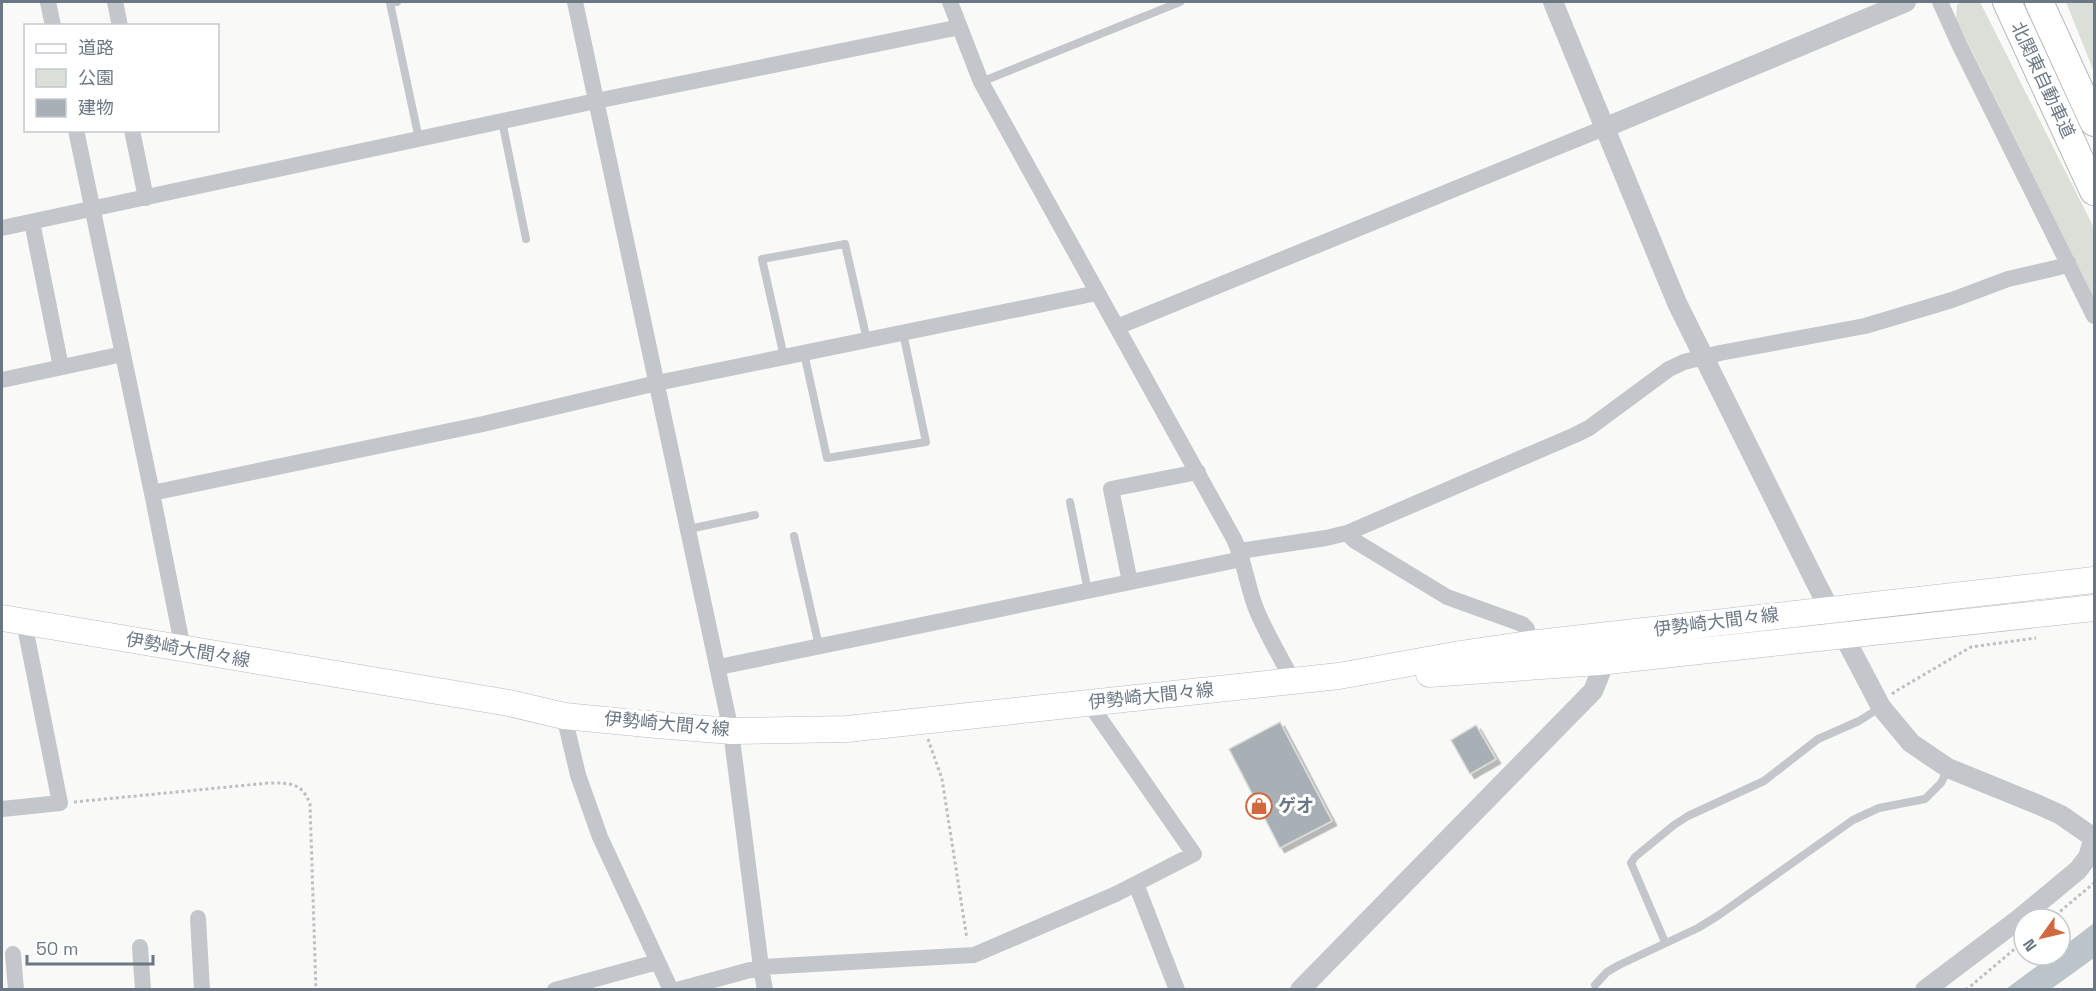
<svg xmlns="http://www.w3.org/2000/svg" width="2096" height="991" font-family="'Space Grotesk','Noto Sans JP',sans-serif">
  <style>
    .green { fill: #dadfd8 }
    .water { fill: #bbc4c8 }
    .building { fill: #a8afb5; stroke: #dadbd9; stroke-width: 1.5; filter: url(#shadow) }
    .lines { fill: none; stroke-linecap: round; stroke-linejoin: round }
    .primary-casing { stroke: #b7babe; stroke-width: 27 }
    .motorway-casing { stroke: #b6b9bc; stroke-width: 30 }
    .path { stroke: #bdbfc2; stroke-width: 3; stroke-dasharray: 3 3; stroke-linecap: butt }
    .service { stroke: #c3c6ca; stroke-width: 8 }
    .minor { stroke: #c3c6ca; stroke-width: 16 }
    .tertiary { stroke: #c3c6ca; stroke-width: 20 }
    .primary { stroke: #fff; stroke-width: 26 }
    .motorway { stroke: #fff; stroke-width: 28 }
    .labels { text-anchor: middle; stroke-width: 6; stroke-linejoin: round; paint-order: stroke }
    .street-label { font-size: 18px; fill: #6b7884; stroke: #fff }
    .poi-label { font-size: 18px; font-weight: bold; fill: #6b7884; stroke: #fff; text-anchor: start }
  </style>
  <defs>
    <filter id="shadow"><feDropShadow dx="4.5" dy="4.5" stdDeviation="0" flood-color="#0004"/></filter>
  </defs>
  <rect width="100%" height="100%" fill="#f9f9f7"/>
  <path class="green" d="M 1962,2 L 1980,2 L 2094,228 L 2094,298 L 1956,19 L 1957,5 Z
    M 2066,2 L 2094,2 L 2094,72 Z"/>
  <path class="water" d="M 2094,923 L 2094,958 L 2051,989 L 2006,989 L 2052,955 L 2060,955 L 2060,949 Z"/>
  <path class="building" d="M 1280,722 L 1332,821 L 1280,848 L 1229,749 Z
    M 1476,725 L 1496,759 L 1470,774 L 1451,740 Z"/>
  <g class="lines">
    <g class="primary-casing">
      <path id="primary" d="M 2,618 L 509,703 L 564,716 L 657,725 L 731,731 L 847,729 L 1339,676 L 1460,654 L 1529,644 L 2094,580
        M 1429,674 L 1599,662 L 2094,608"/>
    </g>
    <g class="motorway-casing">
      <path id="motorway" d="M 2007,2 L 2094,191
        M 2039,2 L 2094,122"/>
    </g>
    <path class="path" d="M 1892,694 L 1896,691 L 1971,647 L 2036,638
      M 928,739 L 942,779 L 967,939
      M 74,802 L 269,783 C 289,783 302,782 310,804 L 316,990
      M 2051,919 L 2094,883
      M 1966,990 L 2024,941"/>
    <path class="service" d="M 397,2 L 390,3 L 419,139
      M 981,82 L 1180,2
      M 502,121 L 526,239
      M 804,353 L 827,458 L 926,442 L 903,333
      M 784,357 L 762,259 L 845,244 L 867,340
      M 1070,502 L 1088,591
      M 689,529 L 755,515
      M 794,536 L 819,646
      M 1665,942 L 1631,863 L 1635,857 L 1674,825 L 1688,816 L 1764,781 L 1818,739 L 1859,721 L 1881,707
      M 1595,985 L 1607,972 L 1619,965 L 1698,928 L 1719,915 L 1853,820 L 1879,808 L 1925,799 L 1941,783 L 1948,769"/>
    <path class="minor" d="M 48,2 L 53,26
      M 115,2 L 120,26
      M 575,2 L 731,731 L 761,967 L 974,955 L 1116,894 L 1194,854 L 1089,703
      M 950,2 L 981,82 L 1234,539 C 1244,560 1247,584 1255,606 C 1265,632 1280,656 1293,681
      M 1940,2 L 1959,44 L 2094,316
      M 76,130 L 152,493 L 183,649
      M 132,130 L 146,198
      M 32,222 L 61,367
      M 2,228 L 596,101 L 960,27
      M 1117,327 L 1604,128
      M 2,380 L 123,354
      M 152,493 L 483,424 L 657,383 L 1097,293
      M 1347,533 L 1355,541 L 1447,597 L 1522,624 L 1527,629 L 1529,644
      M 1240,551 L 1326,538 L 1347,533 L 1575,435 L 1589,428 L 1669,369 L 1684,362 L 1720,353 L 1865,326 L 1952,300 L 2008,279 L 2060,267 L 2068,262
      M 1130,582 L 1111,489 L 1198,472
      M 719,667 L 1242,559
      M 564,716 L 578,775 L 600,837 L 671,990
      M 2,809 L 60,803 L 24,622
      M 1136,884 L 1177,990
      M 198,918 L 202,990
      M 140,947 L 143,990
      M 13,954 L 16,990
      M 555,990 L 657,962
      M 677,990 L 761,967 L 765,990"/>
    <path class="tertiary" d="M 1553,2 L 1677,303 L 1816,583 L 1881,707 L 1911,743 L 1948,768 L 2039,805 L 2061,815 L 2094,838
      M 1604,128 L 1906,2
      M 1300,990 L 1593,691 L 1600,674 L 1599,662
      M 1925,990 L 2019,919 L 2078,870 L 2088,857 L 2094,838"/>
    <use href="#primary" class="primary"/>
    <use href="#motorway" class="motorway"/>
  </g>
  <defs>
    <g id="shop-ring" transform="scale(1.35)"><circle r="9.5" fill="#fff" stroke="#d06940" stroke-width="1.5"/><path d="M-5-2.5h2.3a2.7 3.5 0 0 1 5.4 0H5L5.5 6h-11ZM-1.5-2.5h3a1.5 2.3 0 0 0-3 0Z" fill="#d06940"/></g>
  </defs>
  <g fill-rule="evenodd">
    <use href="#shop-ring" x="1259" y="806"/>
  </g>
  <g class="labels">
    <g class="street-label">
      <text transform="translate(2043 80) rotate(65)" y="6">北関東自動車道</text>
      <text transform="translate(1716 622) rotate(-7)" y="6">伊勢崎大間々線</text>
      <text transform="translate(188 650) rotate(10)" y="6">伊勢崎大間々線</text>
      <text transform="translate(1151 696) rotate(-6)" y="6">伊勢崎大間々線</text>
      <text transform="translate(667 724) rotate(5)" y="6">伊勢崎大間々線</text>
    </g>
    <g class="poi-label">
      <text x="1278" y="812">ゲオ</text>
    </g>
  </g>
  <rect width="2096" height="991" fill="none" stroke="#6b7884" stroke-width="6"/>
  <rect x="24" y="24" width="195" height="108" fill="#ffffff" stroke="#c4c9ce" stroke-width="1.5"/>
  <rect x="36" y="44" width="30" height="9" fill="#ffffff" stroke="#c4c9ce" stroke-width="1.5"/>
  <text x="78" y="54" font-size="18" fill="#6b7884">道路</text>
  <rect x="36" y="69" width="30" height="18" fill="#dadfd8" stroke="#c4c9ce" stroke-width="1.5"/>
  <text x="78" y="84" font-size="18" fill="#6b7884">公園</text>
  <rect x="36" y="99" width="30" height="18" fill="#a8afb5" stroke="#c4c9ce" stroke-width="1.5"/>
  <text x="78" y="114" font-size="18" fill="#6b7884">建物</text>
  <g transform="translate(2042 937) rotate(236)"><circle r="28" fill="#ffffff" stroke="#c4c9ce" stroke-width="1.5"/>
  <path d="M0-4.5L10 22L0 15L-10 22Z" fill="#d06940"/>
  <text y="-9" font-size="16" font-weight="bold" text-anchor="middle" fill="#6b7884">N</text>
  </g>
  <path d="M27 955v9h126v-9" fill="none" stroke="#6b7884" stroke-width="3"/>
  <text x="36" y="955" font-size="18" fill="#6b7884" stroke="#ffffff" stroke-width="4.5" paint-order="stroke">50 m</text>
</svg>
